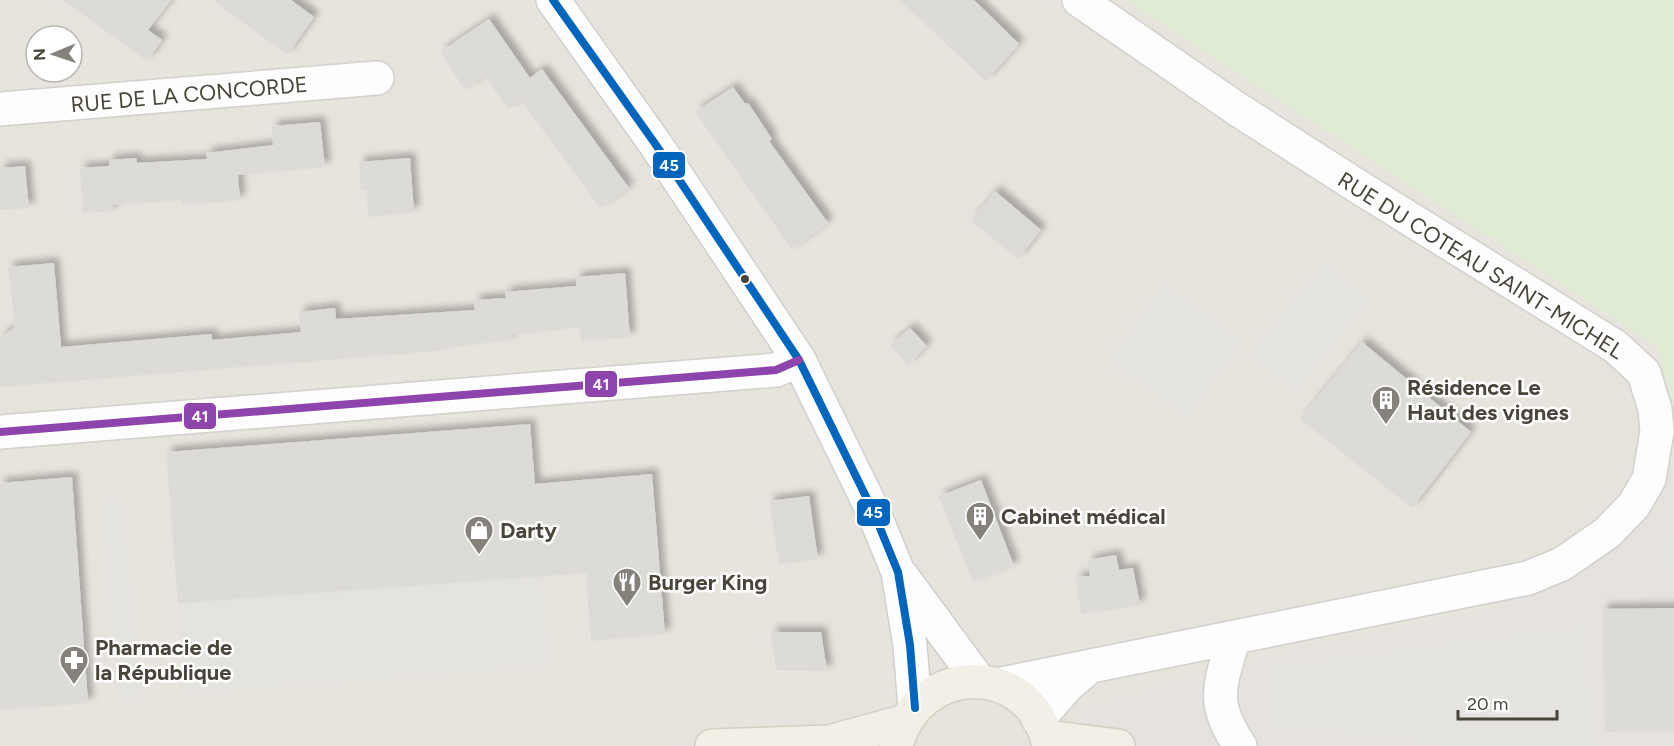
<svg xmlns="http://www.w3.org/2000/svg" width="1674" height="746" font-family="Figtree,sans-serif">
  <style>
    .residential { fill: #e7e4dd; fill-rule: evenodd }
    .industrial { fill: #e5e2df }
    .green { fill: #dfebd2 }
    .parking { fill: #e5e3e0 }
    .building { fill: #dddbd7; filter: url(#shadow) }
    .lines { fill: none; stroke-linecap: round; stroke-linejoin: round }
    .minor-casing { stroke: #d1d0cc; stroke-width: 36 }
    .major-casing { stroke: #d4cfbe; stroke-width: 36 }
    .minor { stroke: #fdfdfd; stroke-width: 33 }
    .major { stroke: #f1efe6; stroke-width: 33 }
    .bus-1-casing { stroke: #fff; stroke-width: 12 }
    .bus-2-casing { stroke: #fff; stroke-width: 12 }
    .bus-1 { stroke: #0065bd; stroke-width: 8 }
    .bus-2 { stroke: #8e44ad; stroke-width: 8 }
    .bus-dot { fill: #49453b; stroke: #fff; stroke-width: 2 }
    .labels { text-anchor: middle; stroke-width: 5; stroke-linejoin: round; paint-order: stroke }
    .street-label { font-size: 22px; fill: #49453b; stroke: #fff }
    .poi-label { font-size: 22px; font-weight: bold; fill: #49453b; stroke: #fff; text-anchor: start }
    .line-badge { stroke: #fff; stroke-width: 2 }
    .badge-label { font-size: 16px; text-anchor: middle; font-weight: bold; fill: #fff }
  </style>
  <defs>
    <filter id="shadow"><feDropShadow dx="5.5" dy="-5.5" stdDeviation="3" flood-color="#0004"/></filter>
  </defs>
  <rect width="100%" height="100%" fill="#f3f2ef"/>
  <path class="residential" d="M 0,0 L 1126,0 L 1658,347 L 1674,405 L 1674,454 L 1657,509 L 1609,553 L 1481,613 L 1292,653 L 1083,709 L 1079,746 L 0,746 ZM 36,36 L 72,36 L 72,72 L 36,72 Z"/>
  <path class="industrial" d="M 1674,454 L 1674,746 L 1079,746 L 1083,709 L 1292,653 L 1481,613 L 1609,553 L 1657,509 Z"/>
  <path class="green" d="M 1126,0 L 1674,0 L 1674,405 L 1658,347 Z"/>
  <path class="parking" d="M 1324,262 L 1371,300 L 1296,392 L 1249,354 Z
    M 1164,283 L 1244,340 L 1189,417 L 1109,360 Z
    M 123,498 L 141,701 L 119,703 L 101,500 Z
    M 1674,534 L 1674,569 L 1664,569 L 1664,546 Z
    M 542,577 L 549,667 L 184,694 L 178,603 Z
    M 1589,623 L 1593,746 L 1441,746 L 1272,727 L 1272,664 Z"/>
  <path class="building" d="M 63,0 L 171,0 L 148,30 L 162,40 L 147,61 Z
    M 213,0 L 291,0 L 314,17 L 287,55 Z
    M 899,0 L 974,0 L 1019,44 L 986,81 Z
    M 489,19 L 530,78 L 542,69 L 629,188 L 600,208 L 521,100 L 509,109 L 484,76 L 465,90 L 440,52 Z
    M 733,87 L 745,104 L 748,103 L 772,139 L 769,141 L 828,223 L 792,250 L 695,112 Z
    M 320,122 L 325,167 L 238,175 L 240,200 L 182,205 L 182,200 L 112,205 L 113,211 L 83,213 L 80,168 L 109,166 L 109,160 L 136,158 L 137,163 L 207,159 L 206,153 L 273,145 L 272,126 Z
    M 410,158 L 414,212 L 369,217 L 366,190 L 361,190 L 359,162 Z
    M 25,166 L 29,208 L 0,210 L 0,168 Z
    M 995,191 L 1041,230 L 1018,259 L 971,221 Z
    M 54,263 L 61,347 L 212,334 L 212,340 L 301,332 L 299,312 L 335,308 L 336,319 L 475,310 L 474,300 L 506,298 L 505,292 L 576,286 L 576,277 L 625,273 L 630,337 L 581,341 L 580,327 L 511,335 L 511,340 L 445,348 L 445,350 L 0,387 L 0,338 L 15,327 L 8,267 Z
    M 910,328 L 927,346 L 908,365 L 890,345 Z
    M 1362,342 L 1471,432 L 1412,508 L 1300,419 Z
    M 530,424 L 535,484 L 652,474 L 665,634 L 591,641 L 586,573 L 178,603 L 166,452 Z
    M 72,477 L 88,703 L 0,710 L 0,483 Z
    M 981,480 L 1014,566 L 973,582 L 939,496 Z
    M 809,496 L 818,559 L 779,564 L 769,501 Z
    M 1116,555 L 1119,570 L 1133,568 L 1140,605 L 1081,614 L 1076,577 L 1090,576 L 1088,560 Z
    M 1674,608 L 1674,732 L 1605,732 L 1602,609 Z
    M 771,632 L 821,632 L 827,671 L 776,670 Z"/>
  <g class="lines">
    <g class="minor-casing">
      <path id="minor" d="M 553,0 L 656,145 L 799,360 L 873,511 L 898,572 L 910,645 L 915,708
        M 0,109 L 377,78
        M 0,432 L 776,370 L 799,360
        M 901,575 L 979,681
        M 1234,637 C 1220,685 1210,702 1240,746
        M 997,685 L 1528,578 L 1562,564 L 1607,533 L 1634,505 L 1649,479 L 1657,431 L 1655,409 L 1644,373 L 1616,347 L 1362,189 L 1237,109 L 1079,0
        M 1038,719 L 1067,686 L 1088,668"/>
    </g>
    <g class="major-casing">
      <path id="major" d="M 1048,737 L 1118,746
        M 712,746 L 829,742 L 906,721
        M 896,746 C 918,660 1032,660 1049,746"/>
    </g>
    <use href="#minor" class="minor"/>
    <use href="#major" class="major"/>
    <g class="bus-1-casing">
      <path id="bus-1" d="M 553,0 L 656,145 L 799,360 L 873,511 L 898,572 L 910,645 L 915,708"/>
    </g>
    <g class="bus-2-casing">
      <path id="bus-2" d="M 0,432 L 776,370 L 799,360"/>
    </g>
    <use href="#bus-1" class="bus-1"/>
    <use href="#bus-2" class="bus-2"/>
  </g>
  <defs>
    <g id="building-pin" transform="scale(1.5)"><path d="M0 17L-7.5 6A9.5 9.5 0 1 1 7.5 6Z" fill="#84827a" stroke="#fff"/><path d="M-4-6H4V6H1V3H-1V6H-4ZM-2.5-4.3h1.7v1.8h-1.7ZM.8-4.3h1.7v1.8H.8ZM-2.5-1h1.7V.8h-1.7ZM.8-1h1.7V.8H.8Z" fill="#fff"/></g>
    <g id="shop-pin" transform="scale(1.5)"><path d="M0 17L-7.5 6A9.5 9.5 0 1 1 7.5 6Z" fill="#84827a" stroke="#fff"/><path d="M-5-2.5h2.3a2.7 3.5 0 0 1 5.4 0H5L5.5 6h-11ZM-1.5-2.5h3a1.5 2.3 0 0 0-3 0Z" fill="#fff"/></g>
    <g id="restaurant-pin" transform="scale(1.5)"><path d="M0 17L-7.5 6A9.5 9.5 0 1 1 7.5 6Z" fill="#84827a" stroke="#fff"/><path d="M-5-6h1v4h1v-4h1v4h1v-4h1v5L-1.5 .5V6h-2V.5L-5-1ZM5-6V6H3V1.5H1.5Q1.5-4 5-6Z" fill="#fff"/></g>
    <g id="pharmacy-pin" transform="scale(1.5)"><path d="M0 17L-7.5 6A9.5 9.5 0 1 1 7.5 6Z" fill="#84827a" stroke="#fff"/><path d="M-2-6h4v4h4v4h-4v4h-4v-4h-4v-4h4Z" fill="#fff"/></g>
  </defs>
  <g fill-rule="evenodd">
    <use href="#building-pin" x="1386" y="400"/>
    <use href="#building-pin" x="980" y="516"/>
    <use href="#shop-pin" x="479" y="530"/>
    <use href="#restaurant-pin" x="627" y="582"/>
    <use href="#pharmacy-pin" x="74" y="660"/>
  </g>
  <circle class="bus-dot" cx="745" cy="279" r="5"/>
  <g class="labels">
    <g class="street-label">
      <text transform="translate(189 94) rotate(-5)" y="8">RUE DE LA CONCORDE</text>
      <text transform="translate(1481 265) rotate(32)" y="8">RUE DU COTEAU SAINT-MICHEL</text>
    </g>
    <g class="poi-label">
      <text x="1407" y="395">Résidence Le<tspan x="1407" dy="25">Haut des vignes</tspan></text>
      <text x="1001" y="524">Cabinet médical</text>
      <text x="500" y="538">Darty</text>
      <text x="648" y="590">Burger King</text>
      <text x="95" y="655">Pharmacie de<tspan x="95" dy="25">la République</tspan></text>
    </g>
  </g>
  <g class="line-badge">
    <rect x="652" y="151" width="34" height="28" rx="6" fill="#0065bd"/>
    <rect x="584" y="370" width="34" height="28" rx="6" fill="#8e44ad"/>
    <rect x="183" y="402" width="34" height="28" rx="6" fill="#8e44ad"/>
    <rect x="856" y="498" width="35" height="29" rx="6" fill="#0065bd"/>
  </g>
  <g class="badge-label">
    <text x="669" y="171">45</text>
    <text x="601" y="390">41</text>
    <text x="200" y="422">41</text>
    <text x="873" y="518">45</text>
  </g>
  <g transform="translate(54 54) rotate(268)"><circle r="28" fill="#ffffff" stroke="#b6b5b1" stroke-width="1.5"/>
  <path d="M0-4.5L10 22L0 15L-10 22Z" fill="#84827a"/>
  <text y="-9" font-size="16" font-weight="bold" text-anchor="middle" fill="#49453b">N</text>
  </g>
  <path d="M1458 710v9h99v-9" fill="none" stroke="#49453b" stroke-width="3"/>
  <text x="1467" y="710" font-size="18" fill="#49453b" stroke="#ffffff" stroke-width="4.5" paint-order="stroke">20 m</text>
</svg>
